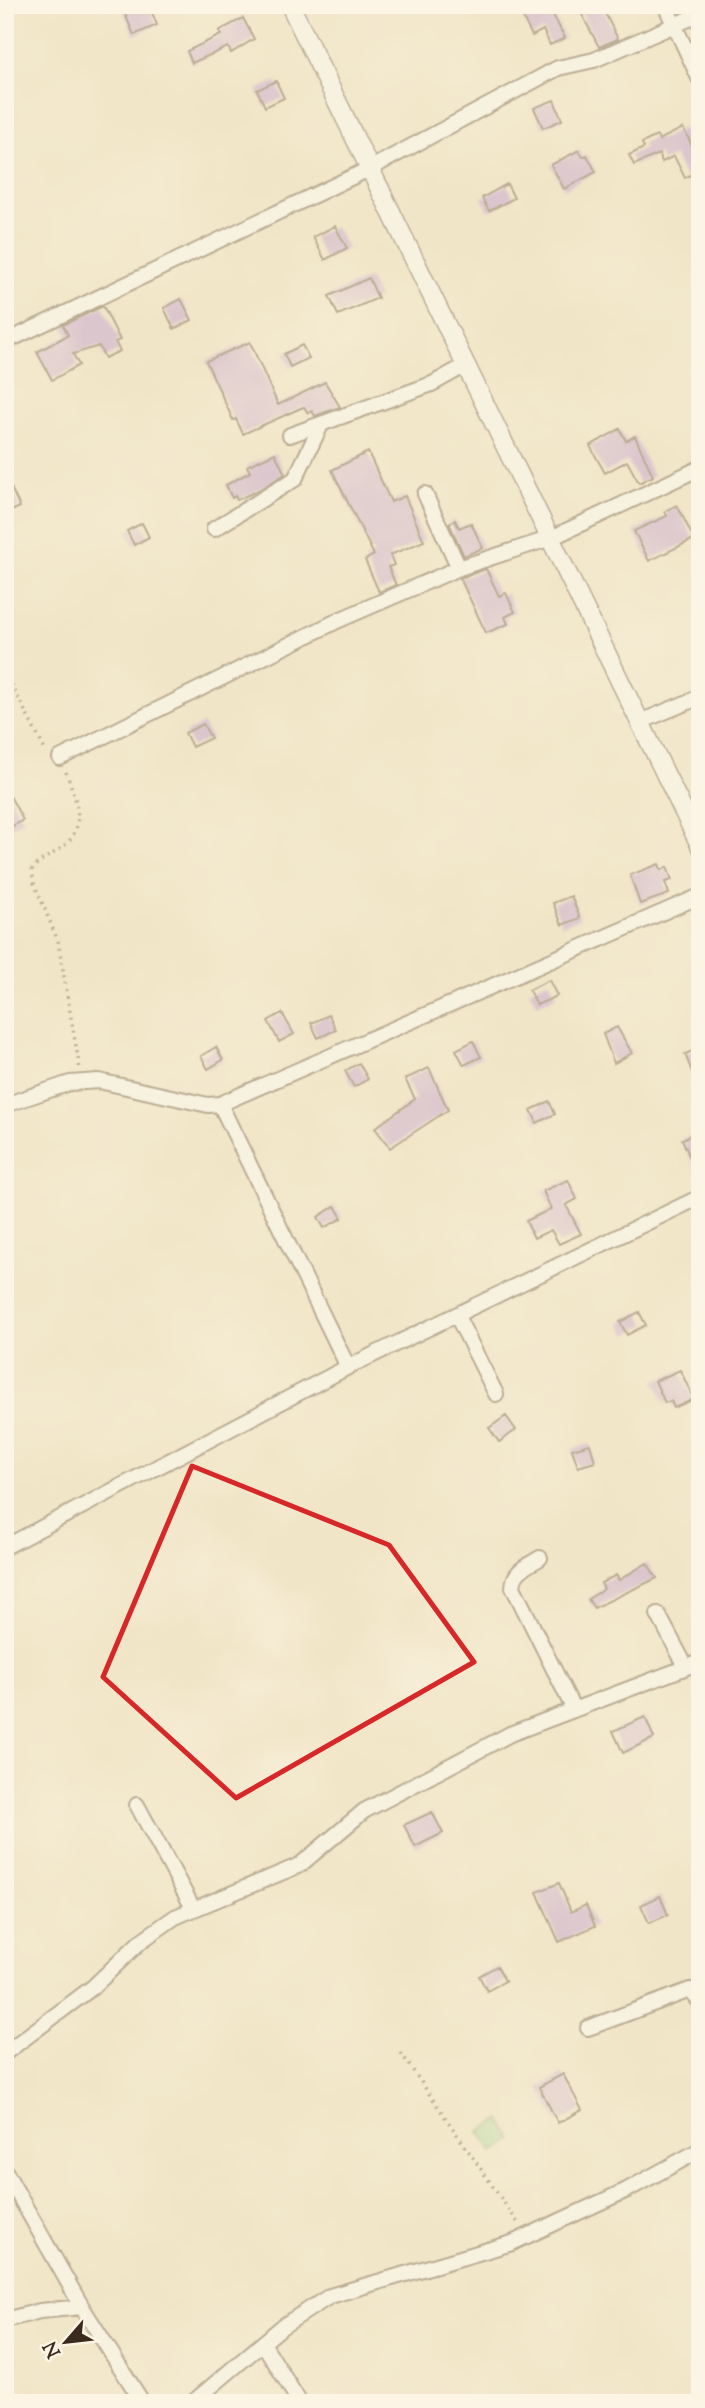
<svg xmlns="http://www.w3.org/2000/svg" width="705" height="2408" font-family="'Sorts Mill Goudy',serif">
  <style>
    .green { fill: #8bd28c; stroke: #637e55; stroke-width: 2 }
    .building { fill: #c3a1d7 }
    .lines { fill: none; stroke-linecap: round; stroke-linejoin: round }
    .minor-casing { stroke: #7b6b59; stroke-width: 18 }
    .tertiary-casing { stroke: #7b6b59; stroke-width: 21 }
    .path { stroke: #7b6b59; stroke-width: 3.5; stroke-dasharray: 2 5; stroke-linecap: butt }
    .minor { stroke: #fff; stroke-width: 14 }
    .tertiary { stroke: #fff; stroke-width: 18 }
    .marked { fill: none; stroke: #d62828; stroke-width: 5; stroke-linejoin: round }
  </style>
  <rect width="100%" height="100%" fill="#fcf5e5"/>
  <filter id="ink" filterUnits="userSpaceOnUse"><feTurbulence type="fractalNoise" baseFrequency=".0143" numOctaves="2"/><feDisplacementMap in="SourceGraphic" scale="14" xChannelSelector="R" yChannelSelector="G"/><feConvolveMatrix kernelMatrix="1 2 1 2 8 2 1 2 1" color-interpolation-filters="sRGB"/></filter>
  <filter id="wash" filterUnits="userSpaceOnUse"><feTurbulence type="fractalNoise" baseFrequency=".00686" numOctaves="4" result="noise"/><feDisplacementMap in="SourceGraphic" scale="28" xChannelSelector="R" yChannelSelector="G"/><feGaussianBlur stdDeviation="1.57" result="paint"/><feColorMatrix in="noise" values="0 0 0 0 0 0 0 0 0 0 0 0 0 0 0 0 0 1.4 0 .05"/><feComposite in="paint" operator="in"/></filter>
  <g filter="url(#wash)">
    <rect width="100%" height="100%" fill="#f1e5c7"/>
    <path class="green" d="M 501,2120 L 513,2140 L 493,2152 L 480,2131 Z"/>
    <g id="blocks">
      <path class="building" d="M 121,5 L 149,5 L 157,25 L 134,35 Z
        M 532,5 L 548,5 L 565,38 L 550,45 L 543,30 L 532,36 L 520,12 Z
        M 577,5 L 601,5 L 618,39 L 599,47 Z
        M 243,18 L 254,39 L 231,53 L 228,47 L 192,63 L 187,51 L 221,35 L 219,31 Z
        M 276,81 L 284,98 L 265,107 L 257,90 Z
        M 554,100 L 562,120 L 543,128 L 534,108 Z
        M 683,128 L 700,161 L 700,170 L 685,178 L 674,156 L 662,162 L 659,154 L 634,165 L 629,155 L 644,148 L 642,143 L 657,136 L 659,140 Z
        M 579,150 L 583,157 L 587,155 L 596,172 L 564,189 L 551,165 Z
        M 507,184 L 514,198 L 489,211 L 482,198 Z
        M 335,226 L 347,248 L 325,260 L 313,237 Z
        M 369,278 L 378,298 L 338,315 L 329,296 Z
        M 181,299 L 192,320 L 174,329 L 164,308 Z
        M 103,306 L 120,340 L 115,342 L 120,351 L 105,358 L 99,346 L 73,354 L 79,365 L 52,380 L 37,352 L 68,335 L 63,325 Z
        M 250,342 L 278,405 L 325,382 L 340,407 L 315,416 L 312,411 L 308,413 L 304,407 L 301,408 L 243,434 L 236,419 L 233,420 L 206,361 Z
        M 302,345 L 309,358 L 290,367 L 284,354 Z
        M 620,429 L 626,441 L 635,436 L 653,476 L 639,483 L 627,461 L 605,473 L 590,446 Z
        M 368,452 L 391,502 L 405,496 L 424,541 L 390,555 L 394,565 L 388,567 L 396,585 L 379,592 L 365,560 L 374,555 L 332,470 Z
        M 275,453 L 285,474 L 259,490 L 237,500 L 235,496 L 232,498 L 226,485 L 250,472 L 247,466 Z
        M 5,475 L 20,507 L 5,514 Z
        M 677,505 L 694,539 L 649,561 L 634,531 L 667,516 L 665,511 Z
        M 455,520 L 459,528 L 471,523 L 483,548 L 464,556 L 449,523 Z
        M 142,523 L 149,537 L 134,545 L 127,531 Z
        M 486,569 L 499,596 L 506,593 L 515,612 L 505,617 L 508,624 L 486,633 L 460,578 Z
        M 203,724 L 211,738 L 192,747 L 185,733 Z
        M 5,787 L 23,820 L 5,830 Z
        M 659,864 L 661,870 L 667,867 L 672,880 L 665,882 L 669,894 L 640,904 L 630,875 Z
        M 571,896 L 580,918 L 562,925 L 553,903 Z
        M 549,980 L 557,996 L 537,1005 L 529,990 Z
        M 282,1013 L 294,1034 L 279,1042 L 268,1021 Z
        M 329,1015 L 336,1030 L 318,1038 L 311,1023 Z
        M 617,1027 L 632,1053 L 614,1063 L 603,1034 Z
        M 473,1041 L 481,1057 L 464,1065 L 456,1050 Z
        M 216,1047 L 223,1060 L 208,1069 L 201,1056 Z
        M 700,1048 L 700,1089 L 699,1089 L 685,1054 Z
        M 359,1063 L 368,1079 L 354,1087 L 345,1071 Z
        M 429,1068 L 448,1110 L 390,1148 L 375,1128 L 415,1099 L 405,1079 Z
        M 549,1101 L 555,1114 L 537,1123 L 531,1110 Z
        M 700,1131 L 700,1181 L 682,1139 Z
        M 568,1180 L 577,1199 L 566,1205 L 581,1234 L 559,1244 L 551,1230 L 534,1238 L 526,1221 L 551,1209 L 543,1191 Z
        M 335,1206 L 342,1218 L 324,1228 L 318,1217 Z
        M 639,1312 L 646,1325 L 627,1335 L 620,1322 Z
        M 680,1370 L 694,1399 L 674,1408 L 671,1401 L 665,1403 L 655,1381 Z
        M 506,1416 L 516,1430 L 499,1442 L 489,1428 Z
        M 590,1444 L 595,1462 L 578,1467 L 572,1449 Z
        M 647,1563 L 657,1578 L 594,1608 L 588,1599 L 604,1589 L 601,1583 L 616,1575 L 619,1580 Z
        M 645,1717 L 654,1738 L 623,1753 L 613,1731 Z
        M 432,1812 L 443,1833 L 415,1847 L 404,1825 Z
        M 559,1883 L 571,1912 L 586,1905 L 595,1926 L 559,1942 L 537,1892 Z
        M 660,1896 L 668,1915 L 649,1923 L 641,1905 Z
        M 497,1966 L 505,1981 L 487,1991 L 479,1976 Z
        M 563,2074 L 582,2110 L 558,2123 L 539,2087 Z"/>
    </g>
  </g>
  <g filter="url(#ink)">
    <use href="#blocks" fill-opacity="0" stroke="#7b6b59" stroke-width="2"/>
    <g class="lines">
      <g class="minor-casing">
        <path id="minor" d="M 665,5 L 700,80
          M 5,342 L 371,168 L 558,68 L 594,60 L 700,14
          M 290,435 L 432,384 L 466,365
          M 425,494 L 459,568
          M 214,529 L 295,479 L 321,425
          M 640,722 L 700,697
          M 60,758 L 339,620 L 459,568 L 551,538 L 700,468
          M 220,1104 L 348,1367
          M 5,1105 L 70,1083 L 99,1081 L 208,1105 L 220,1104 L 700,896
          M 457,1316 L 496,1394
          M 5,1547 L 348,1367 L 700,1197
          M 540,1558 C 527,1566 514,1570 513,1587 L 574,1710
          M 658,1614 L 686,1667
          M 137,1805 L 193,1908
          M 588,2028 L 690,1990 L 700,2002
          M 5,2053 L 93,1987 L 141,1941 L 175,1917 L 300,1865 L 364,1811 L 510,1734 L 700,1662
          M 5,2171 L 82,2307 L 143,2403
          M 5,2320 L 40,2311 L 82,2307
          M 263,2343 L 300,2403
          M 192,2403 L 283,2326 L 330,2296 L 512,2243 L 627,2190 L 700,2150"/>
      </g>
      <g class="tertiary-casing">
        <path id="tertiary" d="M 290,5 L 700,845"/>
      </g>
      <path class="path" d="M 5,672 L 46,752
        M 66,772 C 76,800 89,828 60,849 C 50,856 40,860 32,869 L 34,883 L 58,941 L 80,1070
        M 401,2053 L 518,2223"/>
      <use href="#minor" class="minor"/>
      <use href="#tertiary" class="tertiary"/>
    </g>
  </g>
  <path d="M0 0H705V2408H0ZM 192,1466 L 389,1545 L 474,1662 L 236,1798 L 103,1677 Z" fill="#f1e5c7" fill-opacity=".55" fill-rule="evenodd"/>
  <path class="marked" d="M 192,1466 L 389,1545 L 474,1662 L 236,1798 L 103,1677 Z"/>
  <rect width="705" height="2408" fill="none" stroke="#fcf5e5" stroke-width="28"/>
  <g transform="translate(66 2342) rotate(242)" stroke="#fcf5e5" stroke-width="5" paint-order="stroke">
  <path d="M0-5L12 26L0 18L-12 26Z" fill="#3b2a1e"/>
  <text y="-10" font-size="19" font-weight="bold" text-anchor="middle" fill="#3b2a1e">N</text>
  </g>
</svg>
